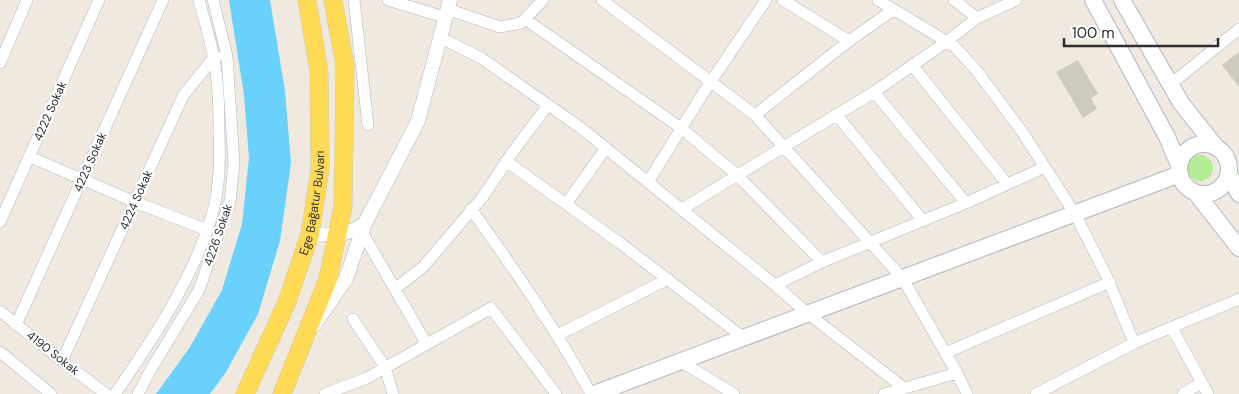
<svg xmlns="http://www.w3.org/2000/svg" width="1239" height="394" font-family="'DM Sans',sans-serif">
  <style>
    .green { fill: #b2ec97 }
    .water { fill: #69d1fb }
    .building { fill: #cfcac0 }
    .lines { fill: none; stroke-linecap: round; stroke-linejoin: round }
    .minor-casing { stroke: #b3b5c2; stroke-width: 12 }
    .tertiary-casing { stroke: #b3b5c2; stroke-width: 15 }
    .secondary-casing { stroke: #b3b5c2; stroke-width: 18 }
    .primary-casing { stroke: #c9c9c9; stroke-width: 19 }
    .minor { stroke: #fff; stroke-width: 11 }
    .tertiary { stroke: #fff; stroke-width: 14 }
    .secondary { stroke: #fff; stroke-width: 16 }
    .primary { stroke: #ffdb55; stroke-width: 18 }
    .labels { text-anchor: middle; stroke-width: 4.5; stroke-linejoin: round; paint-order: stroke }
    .street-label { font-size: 12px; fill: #2e2e2e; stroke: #fff }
  </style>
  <rect width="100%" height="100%" fill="#f0e9df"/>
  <path class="green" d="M1187 168a13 13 0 1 1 26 0a13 13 0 1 1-26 0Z"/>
  <path class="water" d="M 229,0 L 270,0 L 285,91 L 291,163 L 280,241 L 258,314 L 226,372 L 210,394 L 156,394 L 190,347 L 222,290 L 242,224 L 249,158 L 244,95 Z"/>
  <path class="building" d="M 1239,52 L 1239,87 L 1222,65 Z
    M 1078,60 L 1098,94 L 1091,98 L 1097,109 L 1083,118 L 1056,72 Z"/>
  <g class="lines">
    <g class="minor-casing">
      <path id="minor" d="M 354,0 L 368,125
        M 388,0 L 444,17
        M 602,0 L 755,115 L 903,279 L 957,373 L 967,394
        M 783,0 L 849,41
        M 878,0 L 954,46 L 977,71 L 1023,133 L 1075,214 L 1106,275 L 1134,343
        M 954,0 L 977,18
        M 447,9 L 500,27 L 521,23 L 543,0
        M 525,19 L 681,128 L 737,175 L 822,262
        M 439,37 L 481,58 L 581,128 L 775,285 L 807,313 L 904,388
        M 0,63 L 27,0
        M 912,65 L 1007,184
        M 1171,84 L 1239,29
        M 874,92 L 966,203
        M 836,114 L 923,221
        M 755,115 L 849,41 L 893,10
        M 30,157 L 135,202 L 207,230
        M 506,161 L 620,243 L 744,338
        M 648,182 L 702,95 L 766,0
        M 566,204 L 606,148
        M 471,209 C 514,269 556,329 591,394
        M 682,209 L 874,92 L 946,42 L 977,18 L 1016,0
        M 0,222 L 99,0
        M 362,232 L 426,343
        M 775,285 L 822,262 L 966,203 L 1045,167
        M 396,288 L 423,267 L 482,198 L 512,153 L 548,105
        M 0,311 L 62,361 L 106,394
        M 353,319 L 385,367 L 393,394
        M 16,325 L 163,0
        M 1172,328 L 1208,394
        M 558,335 L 668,279
        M 0,352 L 51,394
        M 945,353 L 1110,282
        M 62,361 L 183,96 L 214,57 L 217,57
        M 680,361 L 734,394
        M 115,394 C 153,339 200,269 215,203 C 220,180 220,158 219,135 C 219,117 219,99 217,81 C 215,54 206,27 199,0
        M 138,394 L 150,371 L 199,290 L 230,201 L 234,164 L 227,56 L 213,0
        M 325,394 L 367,378 L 491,308 L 556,394
        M 884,394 L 957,373
        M 1036,394 L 1134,343 L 1239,299
        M 1183,394 L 1201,383"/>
    </g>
    <g class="tertiary-casing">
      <path id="tertiary" d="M 310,234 C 332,235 347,237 365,223
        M 314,325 L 346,279 L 365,223 L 418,121 L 450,0"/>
    </g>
    <g class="secondary-casing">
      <path id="secondary" d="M 1093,0 L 1167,137 L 1179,165
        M 1122,0 L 1181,103 L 1216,147
        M1179 169a25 25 0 1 1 50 0a25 25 0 1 1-50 0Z
        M 1229,174 L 1239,194
        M 1196,193 L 1239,248
        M 594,394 C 789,320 985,249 1180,174"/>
    </g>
    <g class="primary-casing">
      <g id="primary">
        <path id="s1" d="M 245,394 L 287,302 L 310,234 L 320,169 L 319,72 L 307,0"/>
        <path d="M 282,394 L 328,279 L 343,206 L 345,66 L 333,0"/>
      </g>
    </g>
    <use href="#minor" class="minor"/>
    <use href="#tertiary" class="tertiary"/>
    <use href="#secondary" class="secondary"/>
    <use href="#primary" class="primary"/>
  </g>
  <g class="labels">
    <g class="street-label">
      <text transform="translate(50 111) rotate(-66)" y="4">4222 Sokak</text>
      <text transform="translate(90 162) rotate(-66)" y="4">4223 Sokak</text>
      <text transform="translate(136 200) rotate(-66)" y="4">4224 Sokak</text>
      <text dy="4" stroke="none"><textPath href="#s1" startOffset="204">Ege Bağatur Bulvarı</textPath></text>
      <text transform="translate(218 235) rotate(-71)" y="4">4226 Sokak</text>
      <text transform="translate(53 353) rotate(38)" y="4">4190 Sokak</text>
    </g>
  </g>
  <path d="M1064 38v8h154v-8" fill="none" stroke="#2e2e2e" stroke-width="2.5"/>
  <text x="1072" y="38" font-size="15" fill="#2e2e2e" stroke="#ffffff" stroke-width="4" paint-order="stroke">100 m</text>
</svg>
